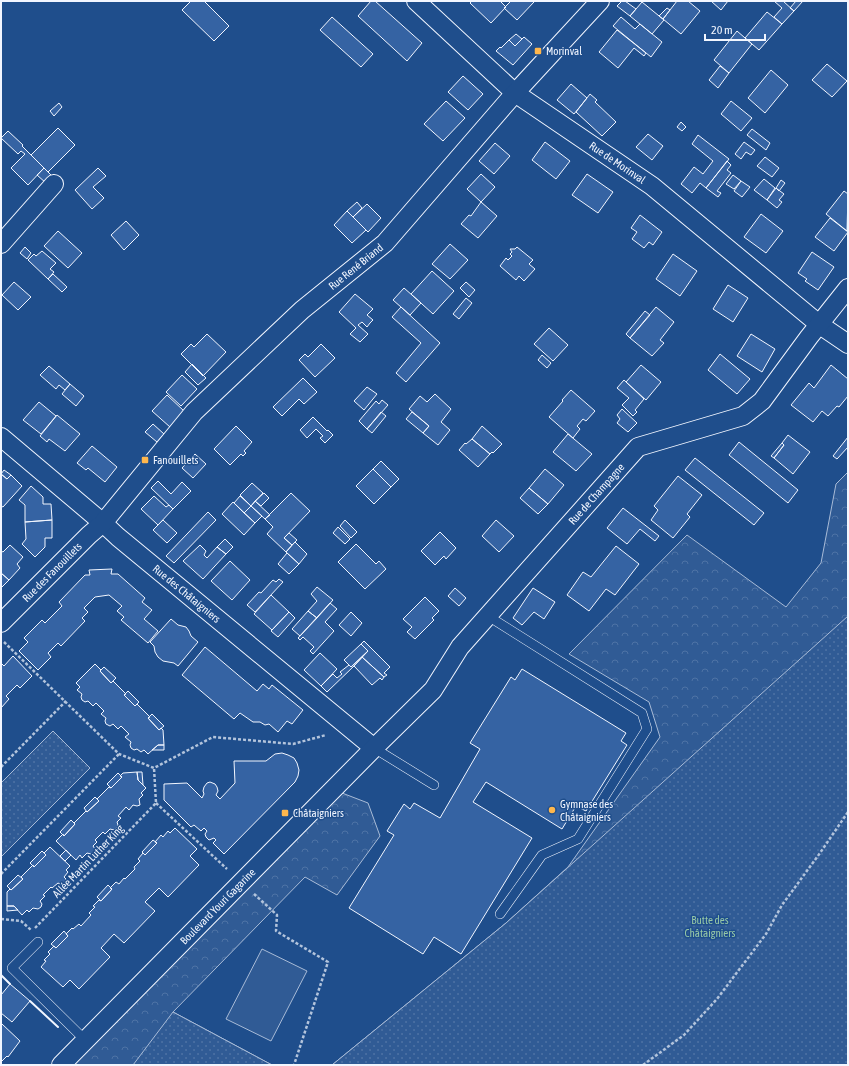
<svg xmlns="http://www.w3.org/2000/svg" width="849" height="1066" font-family="'Asap Condensed',sans-serif">
  <style>
    .forest { fill: url(#forest-crowns); stroke: #a8bbd7 }
    .park { fill: url(#park-dots); stroke: #a8bbd7 }
    .pitch { fill: #305b95; stroke: #a8bbd7 }
    .building { fill: #3563a3; stroke: #f2f6ff }
    .lines { fill: none; stroke-linecap: round; stroke-linejoin: round }
    .lane-casing { stroke: #f2f6ff; stroke-width: 10 }
    .street-casing { stroke: #f2f6ff; stroke-width: 20 }
    .path { stroke: #b3c4dc; stroke-width: 2.5; stroke-dasharray: 3 2; stroke-linecap: butt }
    .lane { stroke: #1f4e8c; stroke-width: 9 }
    .street { stroke: #1f4e8c; stroke-width: 18 }
    .wall { stroke: #f2f6ff; stroke-width: 2 }
    .poi-dot { fill: #ffb74d; stroke: #1f4e8c; stroke-width: 1.5 }
    .labels { text-anchor: middle; stroke-width: 3; stroke-linejoin: round; paint-order: stroke }
    .poi-label { font-size: 11px; fill: #f2f6ff; stroke: #1f4e8c; text-anchor: start }
    .street-label { font-size: 11px; fill: #f2f6ff; stroke: #1f4e8c }
    .park-label { font-size: 11px; fill: #97c8a6; stroke: #1f4e8c }
  </style>
  <defs>
    <pattern id="forest-crowns" width="20" height="18" patternUnits="userSpaceOnUse"><rect width="20" height="18" fill="#305b95"/><path d="M2 6a3 3 0 1 1 6 0M12 15a3 3 0 1 1 6 0" fill="none" stroke="#4e73a5"/></pattern>
    <pattern id="park-dots" width="8" height="8" patternUnits="userSpaceOnUse"><rect width="8" height="8" fill="#305b95"/><path d="M2 2h.1M6 6h.1" fill="none" stroke="#4e73a5" stroke-width="1.8" stroke-linecap="round"/></pattern>
  </defs>
  <rect width="100%" height="100%" fill="#1f4e8c"/>
  <path class="forest" d="M 848,472 L 848,791 L 332,1065 L 506,923 L 568,867 L 660,737 L 649,702 L 569,654 L 687,535 L 786,607 L 821,563 L 836,484 Z
    M 342,793 L 368,803 L 380,836 L 337,895 L 305,877 L 173,1012 L 272,1065 L 74,1065 Z"/>
  <path class="park" d="M 848,616 L 848,1065 L 332,1065 L 506,923 Z
    M 53,731 L 90,768 L 1,857 L 1,783 Z
    M 173,1012 L 272,1065 L 133,1065 Z"/>
  <path class="pitch" d="M 262,949 L 307,971 L 271,1041 L 226,1019 Z"/>
  <path class="building" d="M 191,1 L 204,1 L 229,26 L 214,41 L 182,10 Z
    M 371,1 L 375,1 L 422,43 L 407,61 L 358,16 Z
    M 472,1 L 500,1 L 506,7 L 491,23 L 470,3 Z
    M 511,1 L 533,1 L 534,2 L 517,20 L 504,8 Z
    M 622,1 L 625,1 L 636,9 L 630,16 L 617,6 Z
    M 677,1 L 688,1 L 700,11 L 681,34 L 663,19 Z
    M 711,1 L 728,1 L 721,10 Z
    M 774,1 L 783,1 L 794,11 L 782,24 L 774,17 L 782,8 Z
    M 796,1 L 803,1 L 794,11 L 790,8 Z
    M 642,2 L 664,20 L 652,34 L 630,16 Z
    M 667,8 L 670,10 L 663,19 L 659,16 Z
    M 767,12 L 782,24 L 759,50 L 745,38 Z
    M 332,17 L 373,54 L 361,67 L 320,30 Z
    M 621,17 L 635,29 L 640,24 L 662,42 L 651,57 L 613,26 Z
    M 617,30 L 646,53 L 644,56 L 634,48 L 618,68 L 599,52 Z
    M 737,31 L 752,44 L 729,73 L 714,60 Z
    M 516,34 L 522,39 L 515,46 L 509,40 Z
    M 524,37 L 532,44 L 513,65 L 496,51 L 500,47 L 501,48 L 509,40 L 515,46 Z
    M 827,64 L 847,81 L 832,97 L 812,80 Z
    M 720,66 L 729,73 L 718,88 L 709,80 Z
    M 771,70 L 788,85 L 765,113 L 748,98 Z
    M 463,76 L 483,94 L 468,110 L 448,92 Z
    M 571,84 L 587,98 L 574,114 L 557,100 Z
    M 590,94 L 597,100 L 595,102 L 616,122 L 602,136 L 576,112 Z
    M 446,101 L 465,118 L 443,141 L 424,124 Z
    M 731,101 L 752,118 L 741,131 L 721,114 Z
    M 59,103 L 62,107 L 54,116 L 50,111 Z
    M 681,122 L 686,127 L 682,131 L 677,127 Z
    M 58,128 L 75,145 L 48,172 L 31,155 Z
    M 752,129 L 770,143 L 766,150 L 747,135 Z
    M 8,131 L 23,145 L 22,146 L 44,168 L 28,185 L 11,168 L 25,154 L 21,151 L 18,154 L 1,138 Z
    M 648,134 L 663,146 L 652,160 L 636,147 Z
    M 698,135 L 729,159 L 706,188 L 700,183 L 692,193 L 681,184 L 694,167 L 703,174 L 713,161 L 692,144 Z
    M 545,142 L 570,161 L 556,179 L 532,160 Z
    M 744,142 L 755,150 L 751,155 L 746,152 L 741,159 L 735,154 Z
    M 495,143 L 510,156 L 494,174 L 479,161 Z
    M 765,157 L 779,168 L 772,177 L 757,166 Z
    M 727,161 L 731,165 L 727,170 L 731,173 L 717,191 L 721,193 L 718,197 L 706,188 Z
    M 44,168 L 52,176 L 46,183 L 37,175 Z
    M 98,168 L 106,176 L 93,187 L 104,198 L 92,209 L 75,190 Z
    M 481,174 L 495,187 L 481,202 L 467,189 Z
    M 587,174 L 613,192 L 598,213 L 572,195 Z
    M 733,175 L 741,181 L 734,189 L 726,184 Z
    M 764,179 L 775,188 L 767,200 L 754,190 Z
    M 781,180 L 785,183 L 779,191 L 776,188 Z
    M 741,181 L 750,187 L 742,197 L 734,191 Z
    M 776,188 L 784,194 L 779,200 L 782,202 L 777,208 L 767,200 Z
    M 844,191 L 848,194 L 847,231 L 826,214 Z
    M 357,202 L 362,208 L 353,217 L 347,211 Z
    M 481,202 L 497,216 L 478,238 L 461,224 L 469,215 L 471,216 Z
    M 367,204 L 381,218 L 368,232 L 353,217 Z
    M 347,211 L 366,230 L 352,243 L 334,225 Z
    M 761,214 L 783,231 L 766,253 L 744,237 Z
    M 640,215 L 662,232 L 653,245 L 649,242 L 644,248 L 632,239 L 637,232 L 631,228 Z
    M 830,218 L 848,232 L 834,251 L 815,237 Z
    M 126,221 L 139,235 L 124,250 L 111,235 Z
    M 58,231 L 82,253 L 68,268 L 44,246 Z
    M 450,244 L 468,260 L 450,279 L 432,264 Z
    M 25,247 L 31,253 L 27,259 L 20,253 Z
    M 517,247 L 533,260 L 529,264 L 535,269 L 524,281 L 519,276 L 516,280 L 500,266 L 506,258 L 508,260 L 512,256 L 510,254 L 512,252 L 510,249 L 515,249 Z
    M 42,251 L 56,263 L 50,269 L 54,272 L 48,279 L 28,260 L 34,254 L 36,256 Z
    M 812,252 L 834,267 L 818,290 L 805,281 L 807,279 L 798,273 Z
    M 673,254 L 697,271 L 680,296 L 656,279 Z
    M 432,271 L 454,291 L 433,314 L 411,294 Z
    M 53,274 L 67,287 L 62,292 L 48,279 Z
    M 14,282 L 31,297 L 18,310 L 2,295 Z
    M 466,282 L 475,290 L 469,297 L 460,288 Z
    M 728,285 L 748,298 L 733,322 L 713,309 Z
    M 404,288 L 421,303 L 410,315 L 393,300 Z
    M 355,294 L 373,309 L 367,315 L 373,320 L 370,323 L 367,327 L 362,322 L 358,325 L 368,334 L 360,342 L 350,334 L 356,328 L 339,312 Z
    M 466,298 L 472,303 L 459,319 L 453,314 Z
    M 401,307 L 440,343 L 406,382 L 396,373 L 421,343 L 392,317 Z
    M 656,307 L 674,322 L 660,340 L 664,343 L 652,356 L 630,338 Z
    M 645,311 L 650,315 L 630,338 L 626,334 Z
    M 549,328 L 568,345 L 553,361 L 534,344 Z
    M 207,334 L 226,352 L 203,376 L 181,354 L 191,344 L 194,347 Z
    M 751,334 L 775,349 L 762,372 L 737,356 Z
    M 321,344 L 335,358 L 315,377 L 299,360 L 305,354 L 308,357 Z
    M 720,354 L 750,379 L 737,394 L 708,370 Z
    M 542,355 L 551,363 L 547,368 L 538,360 Z
    M 192,364 L 206,378 L 198,385 L 185,372 Z
    M 641,365 L 661,382 L 646,400 L 626,382 Z
    M 831,365 L 848,379 L 848,396 L 839,407 L 837,406 L 828,416 L 822,411 L 813,422 L 791,405 L 809,383 L 814,388 Z
    M 49,366 L 70,384 L 65,390 L 59,385 L 56,389 L 40,375 Z
    M 182,375 L 197,389 L 181,406 L 166,392 Z
    M 303,378 L 317,392 L 304,404 L 299,399 L 282,416 L 273,407 Z
    M 624,380 L 644,399 L 635,410 L 637,412 L 633,416 L 622,405 L 629,398 L 617,388 Z
    M 70,384 L 84,396 L 76,406 L 62,394 Z
    M 367,387 L 377,394 L 364,410 L 354,401 Z
    M 571,390 L 595,411 L 586,421 L 583,419 L 577,426 L 580,429 L 573,438 L 549,417 L 563,401 L 562,400 Z
    M 435,394 L 451,409 L 441,422 L 450,430 L 438,445 L 423,433 L 429,426 L 409,409 L 420,396 L 427,402 Z
    M 167,395 L 184,411 L 170,427 L 152,411 Z
    M 382,400 L 388,405 L 367,429 L 359,421 L 376,401 L 379,404 Z
    M 39,402 L 56,416 L 41,434 L 23,420 Z
    M 622,409 L 637,423 L 628,432 L 617,423 L 620,419 L 617,415 Z
    M 381,412 L 386,416 L 372,433 L 367,429 Z
    M 412,412 L 429,426 L 423,433 L 406,419 Z
    M 57,415 L 80,434 L 65,451 L 49,439 L 47,442 L 40,436 Z
    M 313,417 L 327,431 L 328,430 L 333,435 L 325,443 L 320,438 L 323,436 L 316,429 L 307,438 L 300,430 Z
    M 153,424 L 164,434 L 157,442 L 145,432 Z
    M 236,426 L 252,442 L 244,451 L 246,453 L 243,456 L 241,454 L 230,465 L 214,449 Z
    M 482,426 L 502,444 L 493,453 L 492,452 L 490,454 L 472,439 Z
    M 568,434 L 592,454 L 576,471 L 553,452 Z
    M 788,435 L 810,452 L 793,474 L 774,458 L 784,445 L 782,443 Z
    M 848,437 L 848,447 L 837,459 L 833,456 Z
    M 472,439 L 490,454 L 478,467 L 459,450 L 465,443 L 466,444 Z
    M 739,442 L 798,490 L 788,503 L 729,455 Z
    M 782,443 L 784,445 L 774,458 L 771,456 Z
    M 92,446 L 117,467 L 105,482 L 88,468 L 86,470 L 77,463 Z
    M 195,454 L 206,464 L 193,478 L 182,468 Z
    M 695,458 L 764,513 L 754,525 L 685,470 Z
    M 381,461 L 399,479 L 391,487 L 373,469 Z
    M 373,469 L 391,487 L 374,504 L 356,486 Z
    M 545,469 L 564,485 L 548,504 L 529,488 Z
    M 4,470 L 11,475 L 7,479 L 1,474 Z
    M 1,474 L 7,479 L 11,475 L 22,486 L 3,507 L 1,506 Z
    M 678,476 L 702,495 L 687,514 L 690,517 L 673,538 L 651,520 L 658,510 L 654,506 Z
    M 158,481 L 171,494 L 182,482 L 191,491 L 173,509 L 151,488 Z
    M 252,483 L 263,493 L 251,506 L 240,495 Z
    M 31,486 L 43,497 L 43,504 L 51,504 L 52,520 L 25,522 L 25,505 L 19,500 Z
    M 529,488 L 548,504 L 538,514 L 520,498 Z
    M 264,493 L 269,498 L 261,506 L 255,501 Z
    M 291,493 L 310,511 L 284,538 L 292,545 L 286,552 L 267,534 L 273,527 L 265,519 Z
    M 154,496 L 166,507 L 169,505 L 173,509 L 158,525 L 141,509 Z
    M 240,496 L 251,506 L 244,513 L 234,503 Z
    M 255,501 L 270,515 L 265,519 L 251,506 Z
    M 233,502 L 255,523 L 244,535 L 222,514 Z
    M 251,506 L 262,516 L 255,523 L 244,513 Z
    M 623,508 L 659,536 L 655,541 L 640,529 L 627,544 L 607,528 Z
    M 208,512 L 216,520 L 174,563 L 166,556 Z
    M 52,520 L 52,538 L 45,538 L 45,547 L 35,557 L 22,544 L 26,539 L 25,522 Z
    M 163,520 L 177,533 L 167,543 L 153,530 Z
    M 345,520 L 357,532 L 351,538 L 340,526 Z
    M 496,520 L 514,536 L 499,552 L 482,536 Z
    M 338,527 L 350,539 L 345,544 L 333,533 Z
    M 440,532 L 456,548 L 446,559 L 444,556 L 435,565 L 421,551 Z
    M 289,533 L 297,540 L 292,545 L 284,538 Z
    M 225,539 L 233,547 L 226,554 L 217,547 Z
    M 295,542 L 307,554 L 299,564 L 286,552 Z
    M 356,544 L 376,564 L 379,561 L 386,569 L 365,589 L 338,562 Z
    M 10,545 L 23,557 L 17,564 L 20,568 L 9,580 L 1,573 L 1,551 L 3,552 Z
    M 200,545 L 206,551 L 204,555 L 207,558 L 217,547 L 226,554 L 203,579 L 183,561 Z
    M 616,546 L 639,564 L 615,595 L 606,589 L 589,611 L 567,595 L 583,572 L 591,577 Z
    M 287,553 L 299,564 L 289,574 L 278,564 Z
    M 230,561 L 250,580 L 232,600 L 211,581 Z
    M 112,569 L 111,574 L 118,574 L 145,598 L 142,602 L 152,610 L 144,619 L 158,631 L 148,643 L 121,620 L 124,617 L 117,611 L 122,606 L 109,595 L 95,597 L 84,608 L 88,612 L 82,618 L 85,621 L 61,646 L 58,643 L 48,653 L 51,657 L 38,670 L 19,651 L 28,642 L 24,638 L 42,620 L 45,623 L 62,606 L 59,602 L 85,575 L 90,575 L 89,570 Z
    M 1,573 L 9,580 L 1,588 Z
    M 279,579 L 283,582 L 255,612 L 247,605 L 259,592 L 261,593 L 273,580 L 276,582 Z
    M 317,587 L 333,600 L 317,618 L 308,611 L 317,601 L 311,594 Z
    M 455,588 L 466,598 L 459,606 L 448,596 Z
    M 533,588 L 555,602 L 544,619 L 534,612 L 522,625 L 513,618 Z
    M 271,595 L 289,612 L 272,630 L 254,614 Z
    M 425,597 L 439,611 L 432,618 L 434,620 L 415,639 L 407,632 L 412,627 L 403,619 Z
    M 330,603 L 337,609 L 325,622 L 334,631 L 313,654 L 310,651 L 314,647 L 303,637 L 300,640 L 298,638 Z
    M 308,611 L 317,618 L 300,636 L 292,629 Z
    M 289,612 L 295,618 L 278,637 L 271,631 Z
    M 351,612 L 362,623 L 351,636 L 339,625 Z
    M 171,619 L 178,625 L 186,627 L 189,631 L 191,636 L 198,642 L 178,666 L 174,663 L 163,661 L 158,657 L 155,652 L 154,646 L 150,642 Z
    M 364,641 L 390,667 L 384,673 L 387,675 L 384,677 L 362,657 L 368,651 L 361,644 Z
    M 361,644 L 368,651 L 351,667 L 344,660 Z
    M 205,647 L 257,691 L 263,684 L 269,689 L 272,685 L 303,710 L 292,724 L 287,721 L 278,732 L 269,724 L 265,725 L 260,722 L 253,722 L 240,713 L 234,719 L 182,675 Z
    M 368,651 L 354,666 L 327,692 L 321,686 L 333,674 L 337,678 L 342,674 L 340,672 L 349,665 L 351,667 Z
    M 320,653 L 337,669 L 321,686 L 304,670 Z
    M 13,656 L 32,676 L 20,688 L 17,685 L 6,696 L 9,699 L 1,708 L 1,663 L 4,666 Z
    M 362,657 L 384,677 L 382,680 L 380,678 L 372,685 L 354,666 Z
    M 95,664 L 101,670 L 100,671 L 111,683 L 113,681 L 126,694 L 124,695 L 135,706 L 137,704 L 150,717 L 148,718 L 159,730 L 161,728 L 163,730 L 164,745 L 158,745 L 148,754 L 144,750 L 141,752 L 137,749 L 134,750 L 131,748 L 130,745 L 131,742 L 125,737 L 129,734 L 121,726 L 118,729 L 113,724 L 110,726 L 106,724 L 105,721 L 106,718 L 101,714 L 104,711 L 96,703 L 93,706 L 88,701 L 85,702 L 82,700 L 81,697 L 82,694 L 77,690 L 80,687 L 76,683 Z
    M 104,667 L 116,678 L 111,683 L 100,671 Z
    M 522,669 L 626,733 L 621,741 L 627,745 L 586,811 L 576,806 L 562,829 L 486,782 L 473,802 L 532,838 L 461,954 L 434,937 L 423,954 L 349,908 L 394,835 L 387,831 L 404,804 L 410,809 L 414,803 L 440,818 L 480,749 L 470,743 L 511,677 L 515,680 Z
    M 128,691 L 139,702 L 135,706 L 124,695 Z
    M 152,714 L 164,726 L 159,730 L 148,718 Z
    M 158,745 L 164,745 L 164,750 L 152,750 Z
    M 282,753 L 288,755 L 294,758 L 297,763 L 299,770 L 298,776 L 295,782 L 224,854 L 213,843 L 216,840 L 214,838 L 209,840 L 206,837 L 205,834 L 207,831 L 204,828 L 201,831 L 194,825 L 191,827 L 164,800 L 164,784 L 187,783 L 202,798 L 204,794 L 203,791 L 204,787 L 207,783 L 210,782 L 215,784 L 217,787 L 218,791 L 216,795 L 220,799 L 235,783 L 234,761 L 266,761 L 275,754 Z
    M 137,772 L 142,772 L 143,785 L 138,780 Z
    M 137,772 L 138,780 L 146,788 L 141,793 L 143,795 L 139,799 L 140,805 L 137,806 L 133,805 L 129,810 L 126,807 L 118,816 L 121,818 L 117,822 L 118,825 L 117,828 L 114,830 L 110,829 L 105,834 L 103,832 L 95,840 L 97,842 L 93,846 L 95,849 L 94,853 L 91,854 L 87,853 L 82,858 L 80,855 L 76,860 L 56,841 L 63,834 L 64,836 L 75,824 L 74,823 L 86,811 L 87,812 L 99,801 L 97,799 L 109,787 L 111,788 L 122,777 L 120,776 L 123,773 Z
    M 118,773 L 122,777 L 111,788 L 107,784 Z
    M 95,797 L 99,801 L 87,812 L 84,808 Z
    M 71,820 L 75,824 L 64,836 L 60,832 Z
    M 175,828 L 197,849 L 190,856 L 199,865 L 168,897 L 159,888 L 145,902 L 155,911 L 124,943 L 114,934 L 101,948 L 110,957 L 79,989 L 70,980 L 63,987 L 41,967 L 46,961 L 44,960 L 50,954 L 48,952 L 54,946 L 56,948 L 68,936 L 66,934 L 72,928 L 73,929 L 79,924 L 81,926 L 91,915 L 89,913 L 95,907 L 93,906 L 99,900 L 101,901 L 112,889 L 110,888 L 116,882 L 119,884 L 124,878 L 125,879 L 135,869 L 134,867 L 140,861 L 138,859 L 143,853 L 145,855 L 157,843 L 155,842 L 161,835 L 163,837 L 168,831 L 170,833 Z
    M 153,840 L 157,843 L 145,855 L 142,852 Z
    M 50,847 L 70,866 L 66,870 L 68,872 L 64,877 L 66,879 L 65,883 L 62,885 L 58,883 L 52,888 L 51,887 L 43,895 L 45,896 L 40,901 L 42,904 L 41,907 L 38,909 L 33,908 L 29,912 L 27,910 L 22,915 L 14,906 L 7,906 L 7,892 L 10,889 L 11,890 L 23,879 L 21,877 L 33,865 L 34,867 L 46,855 L 44,853 Z
    M 66,850 L 71,855 L 65,861 L 60,856 Z
    M 42,851 L 46,855 L 34,867 L 30,863 Z
    M 18,875 L 23,879 L 11,890 L 7,886 Z
    M 108,885 L 112,889 L 101,901 L 97,897 Z
    M 7,906 L 14,906 L 18,910 L 7,911 Z
    M 64,931 L 68,936 L 56,948 L 51,944 Z
    M 10,984 L 30,1001 L 12,1022 L 1,1013 L 1,995 Z
    M 2,1024 L 20,1041 L 8,1057 L 7,1056 L 1,1062 L 1,1025 Z"/>
  <g class="lines">
    <g class="lane-casing">
      <path id="lane" d="M 488,616 L 642,713 L 647,729 L 578,839 L 542,855 L 500,914
        M 374,748 L 434,785
        M 38,942 L 12,968 L 85,1040"/>
    </g>
    <g class="street-casing">
      <g id="street">
        <path id="s1" d="M 416,1 L 515,93 L 652,186 L 820,325 L 848,344"/>
        <path d="M 1,244 L 54,184"/>
        <path id="s2" d="M 1,437 L 103,523 L 118,537 L 374,748"/>
        <path id="s3" d="M 1,623 L 89,535 L 103,523 L 194,412 L 302,310 L 385,243 L 515,93 L 600,1"/>
        <path id="s4" d="M 61,1065 L 374,748 L 433,690 L 460,647 L 638,447 L 743,416 L 762,401 L 809,337 L 848,288"/>
      </g>
    </g>
    <path class="path" d="M 4,642 L 119,754 L 154,768 L 213,737 L 293,744 L 326,735
      M 1,767 L 66,701
      M 156,803 L 227,869
      M 1,874 L 119,754
      M 254,894 L 277,915 L 276,931 L 328,962 L 294,1065
      M 1,919 L 21,921 L 31,930
      M 35,928 L 156,803 L 154,768
      M 643,1065 L 684,1035 L 717,999 L 766,934 L 782,905 L 820,853 L 848,812"/>
    <use href="#lane" class="lane"/>
    <use href="#street" class="street"/>
    <path class="wall" d="M 1,975 L 10,984
      M 30,1001 L 58,1027"/>
  </g>
  <g class="poi-dot">
    <rect x="534" y="47" width="8" height="8" rx="2"/>
    <rect x="141" y="456" width="8" height="8" rx="2"/>
    <circle cx="552" cy="810" r="4"/>
    <rect x="281" y="809" width="8" height="8" rx="2"/>
  </g>
  <g class="labels">
    <g class="poi-label">
      <text x="546" y="55">Morinval</text>
      <text x="153" y="464">Fanouillets</text>
      <text x="560" y="808">Gymnase des<tspan x="560" dy="13">Châtaigniers</tspan></text>
      <text x="293" y="817">Châtaigniers</text>
    </g>
    <g class="street-label">
      <text dy="4" stroke="none"><textPath href="#s1" startOffset="259">Rue de Morinval</textPath></text>
      <text dy="4" stroke="none"><textPath href="#s3" startOffset="504">Rue René Briand</textPath></text>
      <text dy="4" stroke="none"><textPath href="#s4" startOffset="784">Rue de Champagne</textPath></text>
      <text dy="4" stroke="none"><textPath href="#s3" startOffset="72">Rue des Fanouillets</textPath></text>
      <text dy="4" stroke="none"><textPath href="#s2" startOffset="243">Rue des Châtaigniers</textPath></text>
      <text transform="translate(88 861) rotate(-46)" y="4">Allée Martin Luther King</text>
      <text dy="4" stroke="none"><textPath href="#s4" startOffset="223">Boulevard Youri Gagarine</textPath></text>
    </g>
    <g class="park-label">
      <text x="710" y="924">Butte des<tspan x="710" dy="13">Châtaigniers</tspan></text>
    </g>
  </g>
  <rect width="849" height="1066" fill="none" stroke="#f2f6ff" stroke-width="4"/>
  <path d="M705 34v6h60v-6" fill="none" stroke="#f2f6ff" stroke-width="2"/>
  <text x="711" y="34" font-size="12" fill="#f2f6ff" stroke="#1f4e8c" stroke-width="3" paint-order="stroke">20 m</text>
</svg>
